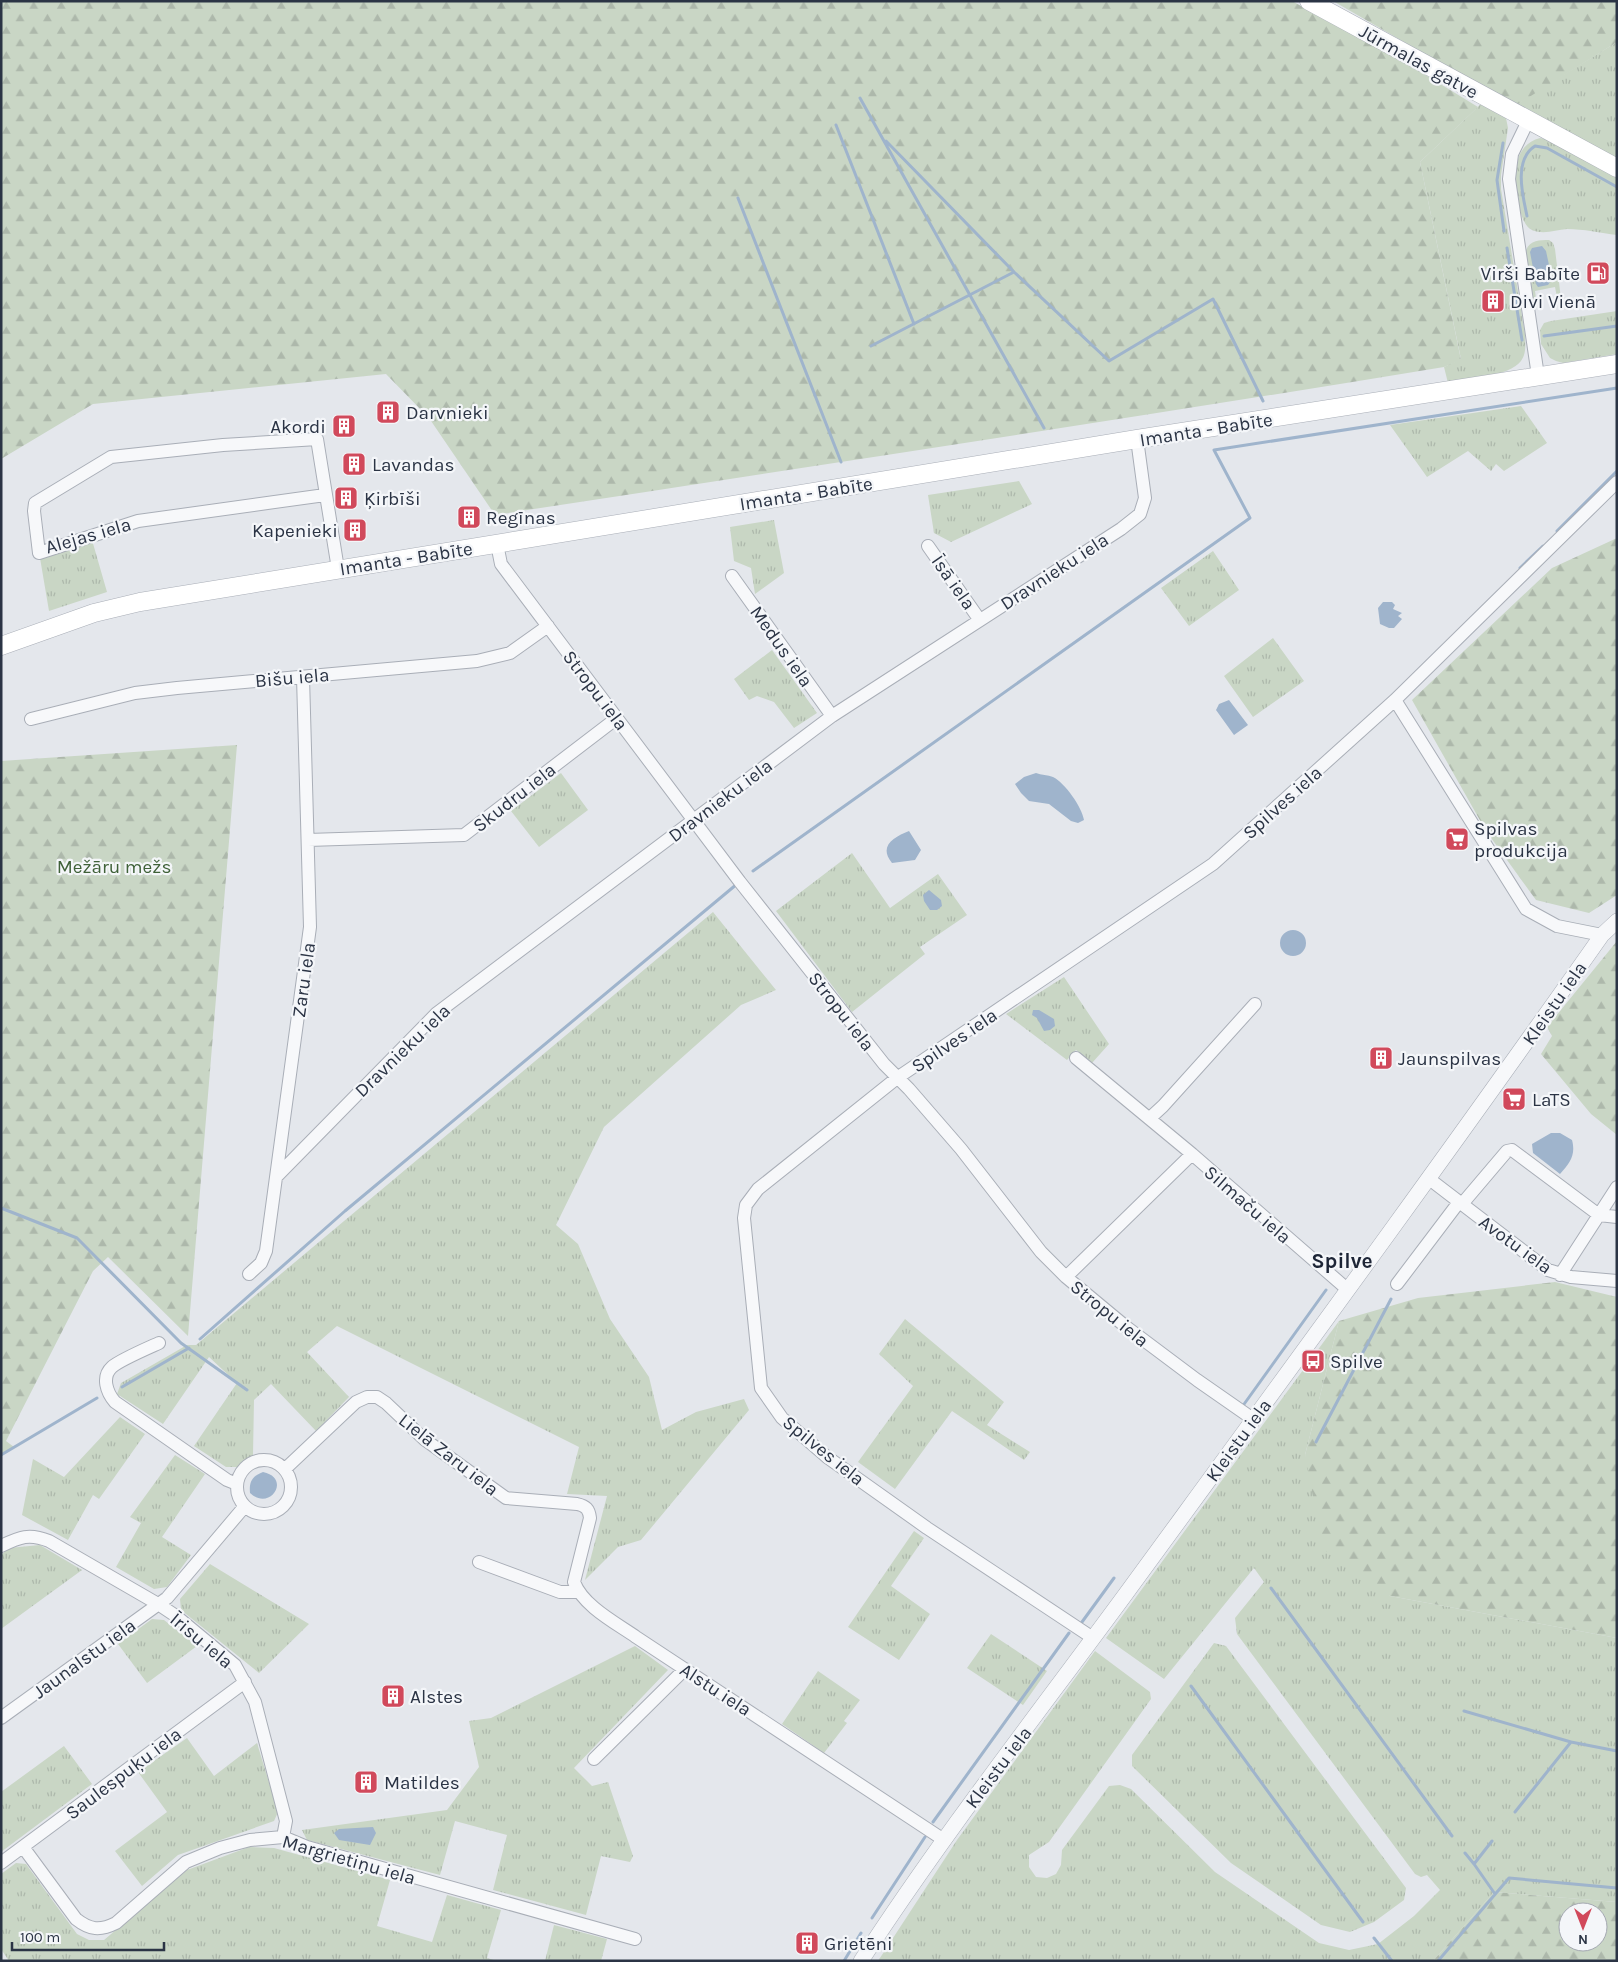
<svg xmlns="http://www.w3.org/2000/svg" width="1618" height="1962" font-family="Karla,sans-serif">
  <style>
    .grass { fill: url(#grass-tufts) }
    .forest { fill: url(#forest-firs); fill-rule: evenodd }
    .water { fill: #9fb4cc }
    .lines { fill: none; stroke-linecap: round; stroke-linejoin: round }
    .stream { stroke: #9fb4cc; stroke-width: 3 }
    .minor-casing { stroke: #a9aeb7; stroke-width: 14 }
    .tertiary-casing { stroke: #a9aeb7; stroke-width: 16 }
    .secondary-casing { stroke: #a9aeb7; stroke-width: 19 }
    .minor { stroke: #f7f8fa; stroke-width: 12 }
    .tertiary { stroke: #f7f8fa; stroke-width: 15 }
    .secondary { stroke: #fff; stroke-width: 18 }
    .labels { text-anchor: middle; stroke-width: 4.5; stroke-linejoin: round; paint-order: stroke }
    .street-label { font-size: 19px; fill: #2b3445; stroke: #f4f6f9 }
    .poi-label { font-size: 19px; fill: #2b3445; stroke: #f4f6f9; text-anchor: start }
    .park-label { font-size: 19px; fill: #3f6138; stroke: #f4f6f9 }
    .quarter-label { font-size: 21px; font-weight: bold; fill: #1d2536; stroke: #f4f6f9 }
  </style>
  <defs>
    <pattern id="grass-tufts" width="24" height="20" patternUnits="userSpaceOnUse" patternTransform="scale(1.25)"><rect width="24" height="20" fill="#c9d6c5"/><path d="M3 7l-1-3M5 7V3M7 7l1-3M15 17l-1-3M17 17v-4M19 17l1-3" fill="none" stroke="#adb8ab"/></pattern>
    <pattern id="forest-firs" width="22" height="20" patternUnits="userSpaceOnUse" patternTransform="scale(1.25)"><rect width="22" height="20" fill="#c9d6c5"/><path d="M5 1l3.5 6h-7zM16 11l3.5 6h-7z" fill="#adb8ab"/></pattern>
  </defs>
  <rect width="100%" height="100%" fill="#e4e7ec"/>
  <path class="grass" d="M 1617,42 L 1617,161 L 1515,106 L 1529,96 Z
    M 1483,102 L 1502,112 L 1506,118 L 1508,128 L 1501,175 L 1501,189 L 1525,334 C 1525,343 1527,353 1521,361 C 1509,377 1467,378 1448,383 L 1444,367 L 1461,359 L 1420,162 Z
    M 1540,138 L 1550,140 L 1617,175 L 1617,235 C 1601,233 1583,229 1567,229 C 1556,230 1543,235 1532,230 C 1516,223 1512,169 1520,154 C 1524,146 1531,140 1540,138 Z
    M 1549,240 L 1553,243 L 1555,249 L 1561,299 L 1558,303 L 1555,287 L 1535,291 L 1537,305 C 1528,295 1526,264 1526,250 C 1530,240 1540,240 1549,240 Z
    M 1617,311 L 1617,354 L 1563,363 L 1556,361 L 1550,358 L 1541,344 L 1540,330 L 1544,323 L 1551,321 Z
    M 1521,406 L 1547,443 L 1504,471 L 1496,464 L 1491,471 L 1468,451 L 1427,477 L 1390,425 Z
    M 1019,481 L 1032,504 L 951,542 L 934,533 L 928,495 Z
    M 774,520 L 784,573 L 755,594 L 751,568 L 734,561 L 730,527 Z
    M 92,540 L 107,592 L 49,611 L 40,558 Z
    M 1213,551 L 1239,590 L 1189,626 L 1161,588 Z
    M 1273,638 L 1304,681 L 1253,717 L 1224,676 Z
    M 772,650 L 817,713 L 794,728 L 774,702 L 757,696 L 749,700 L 734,679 Z
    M 561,773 L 588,810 L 539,847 L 511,811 Z
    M 852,853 L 890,908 L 938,874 L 967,915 L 920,947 L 925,954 L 852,1012 L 776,911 Z
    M 713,912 L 776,990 L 741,1005 L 604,1127 L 556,1225 L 578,1244 L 610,1319 L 649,1377 L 662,1430 L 696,1412 L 744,1399 L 749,1410 L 641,1540 L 618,1547 L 585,1580 L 607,1496 L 567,1494 L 579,1447 L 337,1326 L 307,1352 L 349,1397 L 316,1431 L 271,1384 L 254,1400 L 253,1455 L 238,1467 L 226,1467 L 194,1446 L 237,1383 L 209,1357 L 163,1424 L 117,1394 L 121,1383 L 187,1345 L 196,1345 Z
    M 1064,977 L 1109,1044 L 1092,1063 L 1076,1050 L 1067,1060 L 1006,1014 Z
    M 905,1319 L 1004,1402 L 987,1425 L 1030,1452 L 1024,1460 L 952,1411 L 895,1489 L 858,1462 L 913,1386 L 879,1354 Z
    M 1339,1321 L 1305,1455 L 1390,1596 L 1617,1638 L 1617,1902 L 1494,1892 L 1433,1961 L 878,1961 L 957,1840 L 1095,1651 L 1150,1692 L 1151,1699 L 1049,1842 L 1029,1855 L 1029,1867 L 1036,1877 L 1047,1878 L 1056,1874 L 1061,1865 L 1062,1850 L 1109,1786 L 1120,1785 L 1131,1789 L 1215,1872 L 1319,1943 L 1349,1950 L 1378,1944 L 1414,1916 L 1440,1890 L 1427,1875 L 1421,1877 L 1415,1874 L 1237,1634 L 1235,1618 L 1264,1582 L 1254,1568 L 1164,1679 L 1106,1638 Z
    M 120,1417 L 145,1434 L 99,1499 L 93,1495 L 68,1540 L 22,1515 L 33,1459 L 64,1477 Z
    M 175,1455 L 205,1474 L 162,1537 L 191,1555 L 167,1587 L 154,1589 L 116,1567 L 141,1523 L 130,1517 Z
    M 914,1531 L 924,1538 L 891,1586 L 930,1614 L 899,1660 L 848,1627 Z
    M 40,1545 L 82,1570 L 1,1629 L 1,1555 L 9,1548 Z
    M 210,1564 L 309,1624 L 259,1673 L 181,1610 L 180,1599 Z
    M 152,1619 L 164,1620 L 197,1646 L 147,1683 L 118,1644 Z
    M 991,1634 L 1047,1671 L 1023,1705 L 967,1668 Z
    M 1214,1643 L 1226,1646 L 1406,1888 L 1404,1900 L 1374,1922 L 1350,1932 L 1321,1925 L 1231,1863 L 1132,1766 L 1132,1755 Z
    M 635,1646 L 668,1670 L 574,1768 L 592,1786 L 608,1782 L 633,1856 L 630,1862 L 601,1856 L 586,1915 L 493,1890 L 507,1835 L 455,1821 L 440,1875 L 307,1840 L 302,1830 L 447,1810 L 479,1767 L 469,1721 L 491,1718 Z
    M 818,1671 L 860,1700 L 844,1721 L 847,1723 L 824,1753 L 782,1724 Z
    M 187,1738 L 214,1776 L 257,1743 L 278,1812 L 274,1821 L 178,1855 L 142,1886 L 115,1851 L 167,1812 L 138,1772 Z
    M 64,1746 L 92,1784 L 1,1852 L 1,1792 Z
    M 249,1847 L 274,1848 L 390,1880 L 377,1926 L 432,1942 L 447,1895 L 501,1910 L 487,1958 L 497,1961 L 9,1961 L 1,1949 L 1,1874 L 16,1863 L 26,1864 L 77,1934 L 89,1940 L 104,1940 L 187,1870 Z
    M 554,1925 L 607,1939 L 601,1961 L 545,1961 Z"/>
  <path class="forest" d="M 1,1 L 1292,1 L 1424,74 L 1478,107 L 1420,162 L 1461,360 L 1444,367 C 1128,419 811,466 495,515 L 429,418 L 386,374 L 93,404 L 1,459 Z
    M 1333,1 L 1617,1 L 1617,42 L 1515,106 Z
    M 1617,538 L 1617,895 L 1589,913 L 1536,900 L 1486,831 L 1412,700 L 1552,568 Z
    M 237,745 L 188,1336 L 108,1257 L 93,1271 L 6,1441 L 14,1447 L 1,1455 L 1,761 Z
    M 1617,941 L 1617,1135 L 1591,1114 L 1541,1054 L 1552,1036 L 1547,1027 Z
    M 1555,1282 L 1617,1297 L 1617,1638 L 1390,1596 L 1323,1549 L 1305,1455 L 1339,1321 L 1418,1298 Z
    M 1494,1892 L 1617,1902 L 1617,1961 L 1433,1961 ZM 1568,1912 L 1598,1912 L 1598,1942 L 1568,1942 Z"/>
  <path class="water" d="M 1542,246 L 1546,251 L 1552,279 L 1548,285 L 1538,287 L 1536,284 L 1530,252 L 1532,248 Z
    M 1383,602 L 1392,602 L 1395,605 L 1393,609 L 1402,613 L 1398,616 L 1402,619 L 1394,628 L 1389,628 L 1380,624 L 1378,608 Z
    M 1229,700 L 1248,725 L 1234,735 L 1216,710 L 1219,704 Z
    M 1036,773 C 1041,775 1048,775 1053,777 C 1065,783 1082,807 1084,820 L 1078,823 L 1071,821 L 1049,804 L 1029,801 L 1021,793 L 1015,784 L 1024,777 Z
    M 909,831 L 921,850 L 915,860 L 892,863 C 878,846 894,837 909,831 Z
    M 929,890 L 941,900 L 942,906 L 937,910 L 930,910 L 924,901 L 923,895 Z
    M1280 943a13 13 0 1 1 26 0a13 13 0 1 1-26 0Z
    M 1033,1010 L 1039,1010 L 1054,1019 L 1055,1026 L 1050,1030 L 1044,1031 L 1037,1018 L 1032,1015 Z
    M 1551,1133 L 1560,1133 L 1572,1140 C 1576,1155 1570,1163 1560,1174 L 1533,1153 L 1532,1144 Z
    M 263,1472 C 292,1478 270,1512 250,1493 C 249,1482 252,1476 263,1472 Z
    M 373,1827 L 376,1833 L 370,1845 L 339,1840 L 334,1833 L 339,1829 Z"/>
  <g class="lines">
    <path class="stream" d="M 860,98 L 1044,428
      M 836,125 L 914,324
      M 886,141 L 1014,272 L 1109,361 L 1213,299 L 1263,401
      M 1503,143 L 1497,180 L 1504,231
      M 738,198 L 841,462
      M 1527,216 C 1523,197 1513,160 1535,146 L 1547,148 L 1617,187
      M 1507,248 L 1522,340
      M 1544,336 L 1617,326
      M 871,346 L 1014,272
      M 1557,531 L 1617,471
      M 1520,568 L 1543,546
      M 753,871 L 1250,518 L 1214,450 L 1617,388
      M 1,1208 L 77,1238 L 181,1343 L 247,1390
      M 200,1339 L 345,1211 L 737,884
      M 122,1387 L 189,1348
      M 1242,1407 L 1326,1290
      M 1316,1442 L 1391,1299
      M 1,1455 L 97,1398
      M 1271,1588 L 1452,1836
      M 1082,1622 L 1114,1578
      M 1191,1686 L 1363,1922
      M 1464,1711 L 1571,1742
      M 1515,1812 L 1571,1742 L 1617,1751
      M 933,1822 L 1069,1633
      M 1492,1841 L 1474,1864 L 1495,1894
      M 1465,1853 L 1474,1864
      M 872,1918 L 925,1837
      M 1374,1938 L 1392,1961
      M 844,1961 L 861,1933
      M 1438,1961 L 1509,1878 L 1617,1888"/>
    <g class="minor-casing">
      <path id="minor" d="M 1528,121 L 1512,154 L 1509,179 L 1538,376
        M 325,495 L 138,521 L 39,553 L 34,511 L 35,503 L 111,457 L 223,445 L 317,439 L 338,569
        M 497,544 L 501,564 L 740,882 L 884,1064 L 909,1089 L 961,1149 L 1041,1252 L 1066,1277 L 1125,1326 L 1197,1380 L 1253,1419
        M 928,546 L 979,619
        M 732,576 L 832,716
        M 1395,700 L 1526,909 L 1557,926 L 1602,935
        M 31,719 L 135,693 L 177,688 L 477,661 L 510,653 L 548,626
        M 308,840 L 464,835 L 617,718
        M 1076,1058 L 1192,1154 L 1347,1289
        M 1150,1118 L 1163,1106 L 1255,1004
        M 276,1177 L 437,1013 L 832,716 L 1121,529 L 1140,514 L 1145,498 L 1137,439
        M 1428,1178 L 1548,1270 L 1571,1277 L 1617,1281
        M 1462,1204 L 1507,1151 L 1512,1150 L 1599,1215 L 1617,1217
        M 249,1274 L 261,1263 L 266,1251 L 310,927 L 303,677
        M 1560,1275 L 1617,1187
        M 1066,1277 L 1192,1154
        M 1397,1284 L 1459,1202
        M 159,1343 C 148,1348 120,1360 112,1367 C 101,1377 107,1393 115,1402 L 227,1480 L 237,1484
        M237 1487a27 27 0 1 1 54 0a27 27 0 1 1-54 0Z
        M 285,1469 L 356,1402 L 367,1397 L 377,1397 L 386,1403 L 424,1439 L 506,1498 L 577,1504 C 586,1506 589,1509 590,1518 L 574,1582 C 583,1606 616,1623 636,1637 L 944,1840
        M 1,1546 C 20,1537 29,1533 49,1541 L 158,1604 L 176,1616 L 235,1665 L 255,1702 L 286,1821 L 283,1837
        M 479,1562 L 560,1592 L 578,1592
        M 1093,1638 L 927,1528 L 827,1457 L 782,1418 L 761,1388 L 744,1218 L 746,1205 L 758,1189 L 897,1078 L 1213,864 L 1395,700 L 1617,482
        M 1,1718 L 167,1598 L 245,1506
        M 594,1759 L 685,1669
        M 23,1847 L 76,1919 C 90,1930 100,1931 116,1923 L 186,1862 L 220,1848 L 250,1840 L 283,1837 L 307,1847 L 635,1939
        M 1,1863 L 245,1682"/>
    </g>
    <g class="tertiary-casing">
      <path id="tertiary" d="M 861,1961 C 943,1835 1036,1716 1125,1595 C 1285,1376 1446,1157 1602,935 L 1617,921"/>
    </g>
    <g class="secondary-casing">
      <path id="secondary" d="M 1309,1 L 1617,168
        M 1,646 L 94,613 L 140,602 L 1137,439 L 1617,364"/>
    </g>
    <use href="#minor" class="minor"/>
    <use href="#tertiary" class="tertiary"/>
    <use href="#secondary" class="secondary"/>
  </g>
  <defs>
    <g id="fuel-square" transform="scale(1.25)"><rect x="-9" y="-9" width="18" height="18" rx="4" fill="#d1495b" stroke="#f4f6f9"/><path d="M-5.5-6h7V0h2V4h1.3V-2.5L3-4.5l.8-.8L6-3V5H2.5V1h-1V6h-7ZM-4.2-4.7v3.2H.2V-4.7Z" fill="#fff"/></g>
    <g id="building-square" transform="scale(1.25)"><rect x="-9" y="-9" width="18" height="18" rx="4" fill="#d1495b" stroke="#f4f6f9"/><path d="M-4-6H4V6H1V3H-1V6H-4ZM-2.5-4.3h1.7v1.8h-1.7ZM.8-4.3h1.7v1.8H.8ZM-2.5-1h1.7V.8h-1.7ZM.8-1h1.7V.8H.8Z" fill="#fff"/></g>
    <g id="supermarket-square" transform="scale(1.25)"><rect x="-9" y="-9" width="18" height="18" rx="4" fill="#d1495b" stroke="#f4f6f9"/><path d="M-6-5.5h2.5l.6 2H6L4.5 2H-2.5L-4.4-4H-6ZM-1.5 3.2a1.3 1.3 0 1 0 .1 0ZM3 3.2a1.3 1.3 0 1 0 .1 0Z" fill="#fff"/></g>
    <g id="bus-square" transform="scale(1.25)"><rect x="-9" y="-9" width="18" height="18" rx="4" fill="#d1495b" stroke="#f4f6f9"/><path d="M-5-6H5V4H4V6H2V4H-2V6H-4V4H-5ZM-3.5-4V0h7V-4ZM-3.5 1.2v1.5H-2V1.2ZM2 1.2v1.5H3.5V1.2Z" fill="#fff"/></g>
  </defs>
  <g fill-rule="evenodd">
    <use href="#fuel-square" x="1598" y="273"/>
    <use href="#building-square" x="1493" y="301"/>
    <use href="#building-square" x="388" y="412"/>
    <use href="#building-square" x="344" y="426"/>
    <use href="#building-square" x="354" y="464"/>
    <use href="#building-square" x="346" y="498"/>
    <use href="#building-square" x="469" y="517"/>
    <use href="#building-square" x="355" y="530"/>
    <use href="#supermarket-square" x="1457" y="839"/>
    <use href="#building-square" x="1381" y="1058"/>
    <use href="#supermarket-square" x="1514" y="1099"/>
    <use href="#bus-square" x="1313" y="1361"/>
    <use href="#building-square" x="393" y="1696"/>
    <use href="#building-square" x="366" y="1782"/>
    <use href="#building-square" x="807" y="1943"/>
  </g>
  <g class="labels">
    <g class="street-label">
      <text transform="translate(1419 61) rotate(29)" y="7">Jūrmalas gatve</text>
      <text transform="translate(1206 429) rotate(-9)" y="7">Imanta - Babīte</text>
      <text transform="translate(806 493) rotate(-9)" y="7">Imanta - Babīte</text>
      <text transform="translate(88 535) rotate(-16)" y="7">Alejas iela</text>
      <text transform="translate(406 558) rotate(-9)" y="7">Imanta - Babīte</text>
      <text transform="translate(1054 571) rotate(-33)" y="7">Dravnieku iela</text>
      <text transform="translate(954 582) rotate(55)" y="7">Īsā iela</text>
      <text transform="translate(782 646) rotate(55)" y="7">Medus iela</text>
      <text transform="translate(292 677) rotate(-5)" y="7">Bišu iela</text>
      <text transform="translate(596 690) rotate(53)" y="7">Stropu iela</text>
      <text transform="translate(514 797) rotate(-38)" y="7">Skudru iela</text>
      <text transform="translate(720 800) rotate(-37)" y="7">Dravnieku iela</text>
      <text transform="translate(1282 802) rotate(-42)" y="7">Spilves iela</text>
      <text transform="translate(303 980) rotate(-82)" y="7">Zaru iela</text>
      <text transform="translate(1554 1003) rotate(-55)" y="7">Kleistu iela</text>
      <text transform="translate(842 1011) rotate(52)" y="7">Stropu iela</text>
      <text transform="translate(954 1040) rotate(-34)" y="7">Spilves iela</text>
      <text transform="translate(402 1050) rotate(-44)" y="7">Dravnieku iela</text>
      <text transform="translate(1248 1204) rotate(41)" y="7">Silmaču iela</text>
      <text transform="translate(1516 1244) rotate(36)" y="7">Avotu iela</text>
      <text transform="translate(1110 1313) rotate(39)" y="7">Stropu iela</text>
      <text transform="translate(1238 1440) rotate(-54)" y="7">Kleistu iela</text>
      <text transform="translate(824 1450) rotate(39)" y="7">Spilves iela</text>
      <text transform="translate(449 1454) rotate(38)" y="7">Lielā Zaru iela</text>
      <text transform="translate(202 1640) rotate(40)" y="7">Īrisu iela</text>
      <text transform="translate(84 1658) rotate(-36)" y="7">Jaunalstu iela</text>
      <text transform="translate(716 1689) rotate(33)" y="7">Alstu iela</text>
      <text transform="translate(998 1767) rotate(-53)" y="7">Kleistu iela</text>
      <text transform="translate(123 1773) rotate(-37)" y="7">Saulespuķu iela</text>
      <text transform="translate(349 1859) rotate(16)" y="7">Margrietiņu iela</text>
    </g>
    <g class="poi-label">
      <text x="1580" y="280" text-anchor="end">Virši Babīte</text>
      <text x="1510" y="308">Divi Vienā</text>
      <text x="406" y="419">Darvnieki</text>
      <text x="326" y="433" text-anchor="end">Akordi</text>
      <text x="372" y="471">Lavandas</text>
      <text x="364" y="505">Ķirbīši</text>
      <text x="486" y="524">Regīnas</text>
      <text x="338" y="537" text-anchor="end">Kapenieki</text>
      <text x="1474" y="835">Spilvas<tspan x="1474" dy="22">produkcija</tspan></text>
      <text x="1398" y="1065">Jaunspilvas</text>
      <text x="1532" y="1106">LaTS</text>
      <text x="1330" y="1368">Spilve</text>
      <text x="410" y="1703">Alstes</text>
      <text x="384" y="1789">Matildes</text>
      <text x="824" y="1950">Grietēni</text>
    </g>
    <g class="park-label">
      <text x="114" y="873">Mežāru mežs</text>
    </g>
    <g class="quarter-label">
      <text x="1342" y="1268">Spilve</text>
    </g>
  </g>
  <rect width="1618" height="1962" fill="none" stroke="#2b3445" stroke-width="5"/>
  <g transform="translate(1583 1927) rotate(180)"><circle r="24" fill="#f4f6f9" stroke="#a4a8b1"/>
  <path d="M0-4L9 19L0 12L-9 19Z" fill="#d1495b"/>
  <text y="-8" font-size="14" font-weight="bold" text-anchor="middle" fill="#2b3445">N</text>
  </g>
  <path d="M12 1942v8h152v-8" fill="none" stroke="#2b3445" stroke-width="2.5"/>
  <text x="20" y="1942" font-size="15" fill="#2b3445" stroke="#f4f6f9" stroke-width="4" paint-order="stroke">100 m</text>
</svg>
